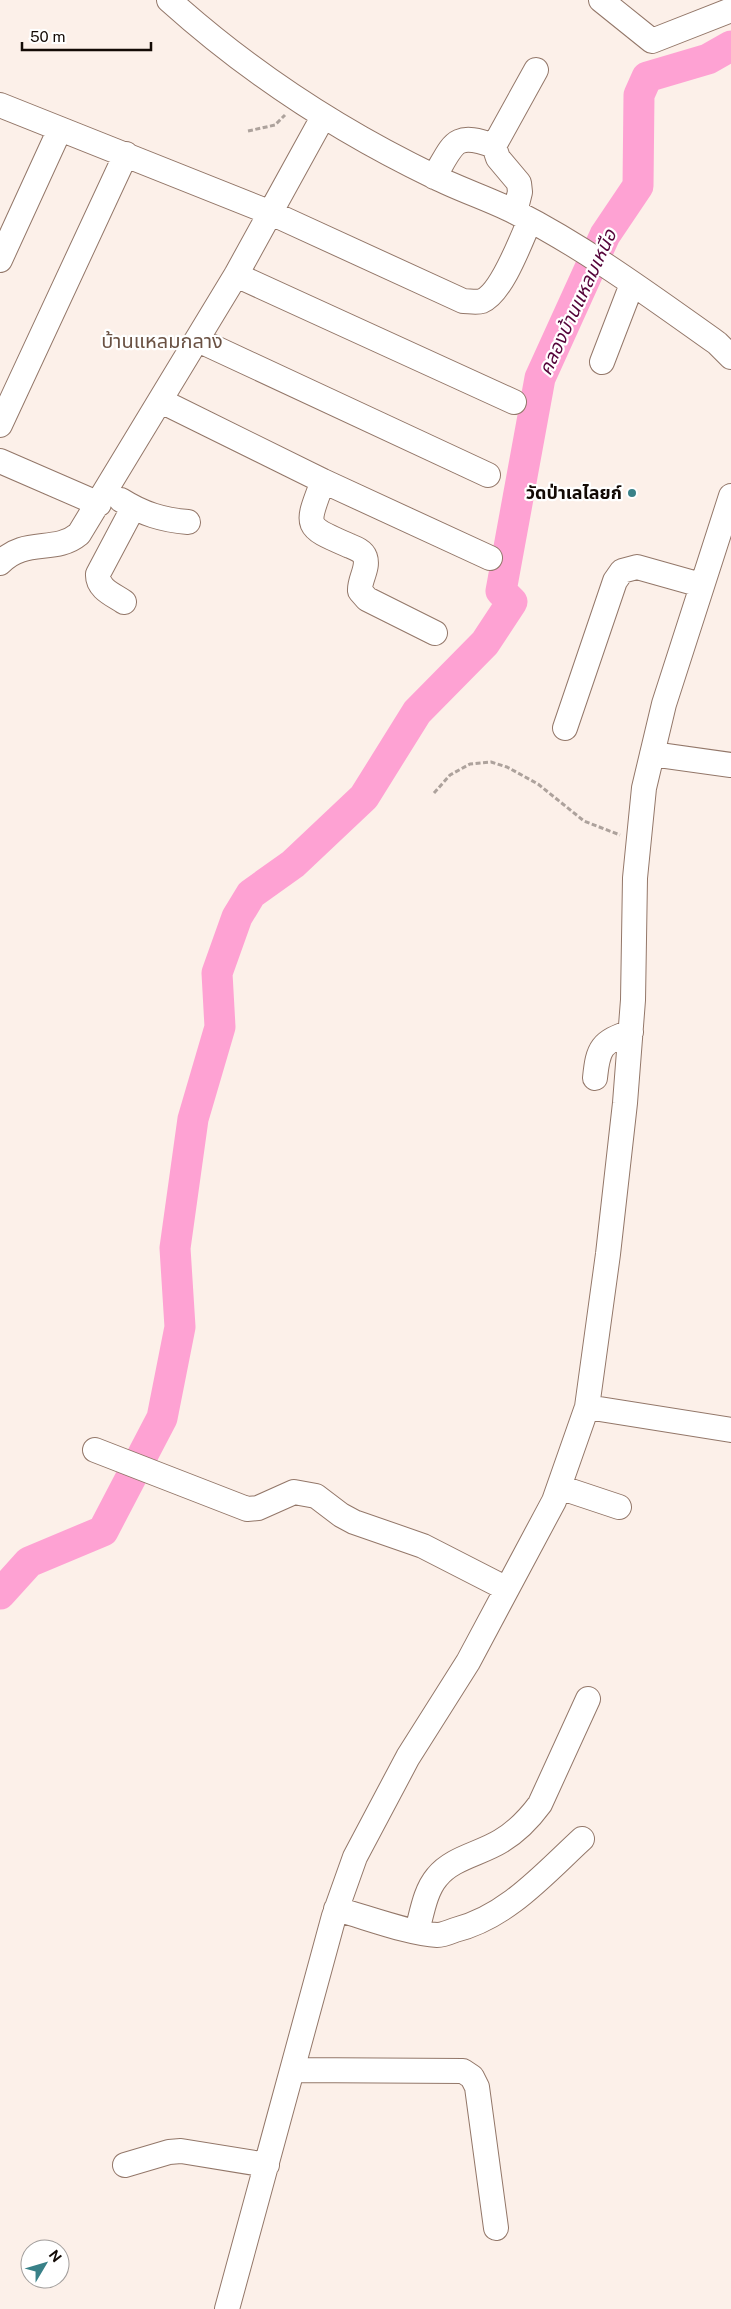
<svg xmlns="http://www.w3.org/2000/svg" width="731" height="2309" font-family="'Public Sans','Noto Sans Thai',sans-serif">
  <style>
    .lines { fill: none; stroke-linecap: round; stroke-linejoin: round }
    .river { stroke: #fea2d3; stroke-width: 31 }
    .minor-casing { stroke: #937769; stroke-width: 26 }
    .path { stroke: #ada29c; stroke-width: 3; stroke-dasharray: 5 2.5; stroke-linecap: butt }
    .minor { stroke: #fff; stroke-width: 24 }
    .poi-dot { fill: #398188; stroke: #fff; stroke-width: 2 }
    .labels { text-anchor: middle; stroke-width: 4.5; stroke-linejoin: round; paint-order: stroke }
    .poi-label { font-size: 18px; font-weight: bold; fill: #130a05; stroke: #fff; text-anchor: end }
    .water-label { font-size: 19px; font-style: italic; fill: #55043a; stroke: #fff }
    .quarter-label { font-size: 20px; fill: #6a5143; stroke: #fff }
  </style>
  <rect width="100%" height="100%" fill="#fcf0e9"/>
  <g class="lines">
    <path class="river" d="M 0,1594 L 29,1562 L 103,1531 L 162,1418 L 180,1327 L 175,1248 L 193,1119 L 220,1027 L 217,973 L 237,917 L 251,894 L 293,864 L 364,797 L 417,712 L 485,643 L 512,602 L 501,591 L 540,378 L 605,235 L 638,186 L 639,95 L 647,77 L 708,59 L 731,46"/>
    <g class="minor-casing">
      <path id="minor" d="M 169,0 C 248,71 339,131 435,177 C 461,190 489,199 515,212 C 586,248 652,297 717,343 L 731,357
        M 601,0 L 652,41 L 731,10
        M 0,105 L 271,213 L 463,301 C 469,301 476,303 482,301 C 502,293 521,240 530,220
        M 494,146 L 498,158 L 519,183 L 520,192 L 515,212
        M 434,177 C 454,144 453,131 494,146 L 536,70
        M 0,260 L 60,129
        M 236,275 L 514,402
        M 198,340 L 488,475
        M 602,362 L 632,284
        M 161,401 L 323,481 L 490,558
        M 0,425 L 126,154
        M 0,461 L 99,504
        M 323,481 C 305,528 304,526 350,546 C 355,548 363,551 365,557 C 369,568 359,580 360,591 L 367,599 L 435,633
        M 121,500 C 143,514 163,520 188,522
        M 0,563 C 25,537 55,554 79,534 L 236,275 L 323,117
        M 124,602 C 114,595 97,589 98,574 L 133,508
        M 565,728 L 615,581 L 622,571 L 637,567 L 701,585
        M 652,754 L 731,765
        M 595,1078 C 598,1048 601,1042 631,1032
        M 587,1407 L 731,1430
        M 95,1450 L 247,1509 L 258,1508 L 294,1492 L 316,1496 L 341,1515 L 354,1522 L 423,1546 L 507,1589
        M 559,1487 L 619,1507
        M 336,1909 C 363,1916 410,1934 437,1935 C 442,1935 450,1932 455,1930 C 507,1917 544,1874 582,1839
        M 417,1931 C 422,1913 425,1891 437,1877 C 452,1858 480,1854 501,1841 C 516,1832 529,1819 540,1804 L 588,1699
        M 293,2070 L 463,2071 L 472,2077 L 477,2087 L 496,2228
        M 125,2165 L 169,2152 L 181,2151 L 267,2165
        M 227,2309 L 334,1916 L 355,1857 L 408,1757 L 468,1662 L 554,1501 L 587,1407 L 608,1254 L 625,1103 L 633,1000 L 635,878 L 644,788 L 664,704 L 731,496"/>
    </g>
    <path class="path" d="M 248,131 L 275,125 L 285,115
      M 434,793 L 450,775 L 470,764 L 491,762 L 507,767 L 538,784 L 584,821 L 620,835"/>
    <use href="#minor" class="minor"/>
  </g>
  <circle class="poi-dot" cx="632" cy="493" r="5"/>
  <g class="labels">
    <g class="poi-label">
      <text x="622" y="499">วัดป่าเลไลยก์</text>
    </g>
    <g class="water-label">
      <text transform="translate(577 302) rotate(-65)" y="7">คลองบ้านแหลมเหนือ</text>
    </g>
    <g class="quarter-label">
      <text x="162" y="348">บ้านแหลมกลาง</text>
    </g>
  </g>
  <g transform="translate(45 2264) rotate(52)"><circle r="24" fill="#ffffff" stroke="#a19d9b"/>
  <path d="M0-4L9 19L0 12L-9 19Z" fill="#398188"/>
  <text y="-8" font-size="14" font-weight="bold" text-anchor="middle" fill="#130a05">N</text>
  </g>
  <path d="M22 42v8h129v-8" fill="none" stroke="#130a05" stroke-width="2.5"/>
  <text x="30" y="42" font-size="15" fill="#130a05" stroke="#ffffff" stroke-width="4" paint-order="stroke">50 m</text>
</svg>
